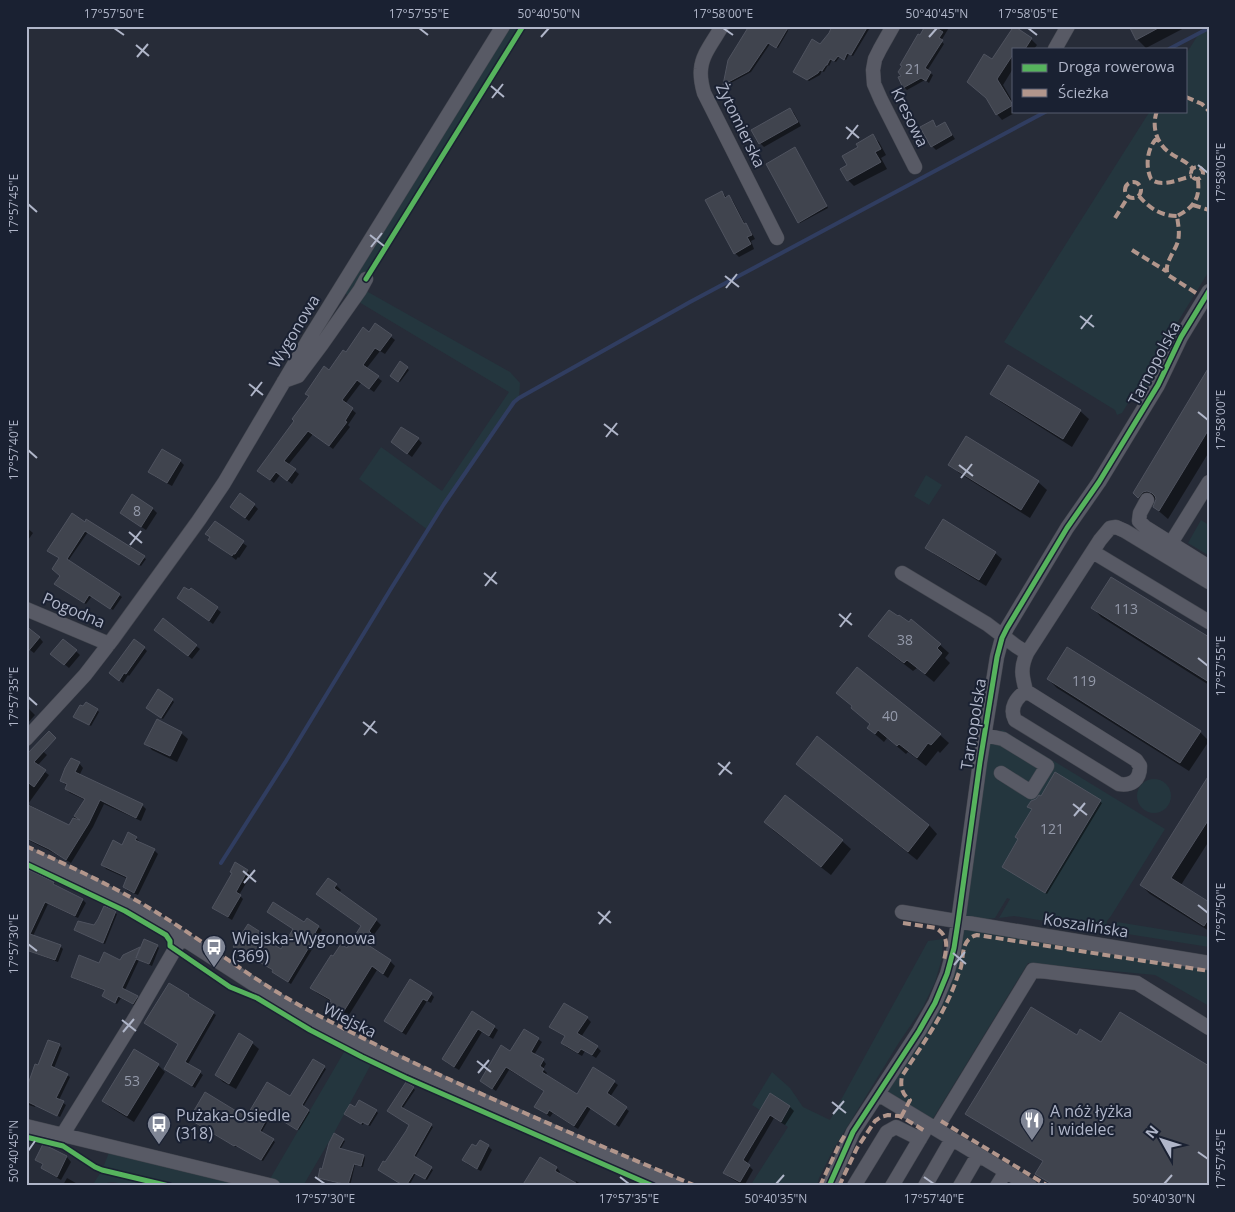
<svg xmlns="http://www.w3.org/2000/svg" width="1235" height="1212" font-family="'Open Sans',sans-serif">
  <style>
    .green { fill: #24363e }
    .shadow { fill: #0007 }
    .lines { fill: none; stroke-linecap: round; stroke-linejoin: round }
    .stream { stroke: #303d60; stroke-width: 4 }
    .building { fill: #40444e; stroke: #4f535f }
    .minor-casing { stroke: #444750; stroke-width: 15 }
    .minor { stroke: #585a65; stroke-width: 14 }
    .quiet { stroke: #b2968c; stroke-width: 4; stroke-dasharray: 8 4; stroke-linecap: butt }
    .cycleway-casing { stroke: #1a2132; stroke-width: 8 }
    .cycleway { stroke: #56b35d; stroke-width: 5 }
    .ticks { fill: none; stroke: #b0b6c9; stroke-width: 2 }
    .labels { text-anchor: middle; stroke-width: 4; stroke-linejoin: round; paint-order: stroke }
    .number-label { font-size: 14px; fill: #949aaa }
    .street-label { font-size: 16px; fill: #b0b6c9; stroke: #1a2132 }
    .poi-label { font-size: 16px; fill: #b0b6c9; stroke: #1a2132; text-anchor: start }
    .neatline { fill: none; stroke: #b0b6c9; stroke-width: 2 }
    .ticks-label { font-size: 12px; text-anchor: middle; fill: #b0b6c9 }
  </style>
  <rect width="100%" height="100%" fill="#272c38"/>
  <path class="green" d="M 503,26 L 523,26 L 368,283 L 368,292 L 510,372 L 520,383 L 519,398 L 511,406 L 506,413 L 428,530 L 359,479 L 381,447 L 442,491 L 509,392 L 339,290 Z
    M 1209,28 L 1209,271 L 1122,413 L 1117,415 L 1115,410 L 1004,342 L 1150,111 L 1186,111 L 1186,54 L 1200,32 Z
    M 1176,329 L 1177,336 L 1148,394 L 1140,389 Z
    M 926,475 L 942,485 L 929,505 L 914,496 Z
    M 1201,520 L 1209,525 L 1208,555 L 1188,543 Z
    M 1003,730 L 1165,829 L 1111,916 L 1107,921 L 1106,931 L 1014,916 L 999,918 L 1010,899 L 1007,898 L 995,918 L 961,922 L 1209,963 L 1209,1006 L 1155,975 L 1028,963 L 929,1125 L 878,1094 L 946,977 L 984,735 Z
    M1137 796a17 17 0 1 1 34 0a17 17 0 1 1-34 0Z
    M 1117,922 L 1209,937 L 1209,947 L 1115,932 Z
    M 943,939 L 942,958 L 935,982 L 923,1007 L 898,1044 L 833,1150 L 819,1178 L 817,1186 L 750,1186 L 788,1127 L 781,1122 L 790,1106 L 770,1094 L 760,1110 L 752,1105 L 772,1072 L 790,1088 L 803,1107 L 830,1120 L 928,941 Z
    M 351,1040 L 377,1053 L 334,1133 L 303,1186 L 273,1186 L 267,1184 Z
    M 110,1150 L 230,1175 L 242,1186 L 125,1186 C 108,1177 107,1186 92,1186 L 102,1170 Z"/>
  <path class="shadow" d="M 833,26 L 871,26 L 853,56 L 849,54 L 846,60 L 840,56 L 836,62 L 832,60 L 829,66 L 828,65 L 824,72 L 822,71 L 820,75 L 809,81 L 797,73 L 830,34 Z
    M 927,26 L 950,26 L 941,41 L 944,44 L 927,71 L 933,75 L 929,83 L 925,80 L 907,90 L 904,87 L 902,77 L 920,37 Z
    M 1130,26 L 1188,26 L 1146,48 L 1137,39 Z
    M 1014,28 L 1031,39 L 1037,45 L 1034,49 L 1014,49 L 1014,67 L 1003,85 L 1014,104 L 1014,111 L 1018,111 L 1002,120 L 997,114 L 989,99 L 968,82 L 984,55 L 993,61 Z
    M 787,29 L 788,31 L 778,48 L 770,44 L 751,72 L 725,86 L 724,84 L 729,60 Z
    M 790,109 L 794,113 L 801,126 L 764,147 L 760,143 Z
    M 932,121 L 938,128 L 944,124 L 948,128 L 955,139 L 936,150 L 932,146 Z
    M 873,136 L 879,142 L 886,155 L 881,158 L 887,169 L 854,186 L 848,180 L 849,166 L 859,148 Z
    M 797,151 L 828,208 L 800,223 L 799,222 Z
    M 722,192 L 727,198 L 729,197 L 733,201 L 745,224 L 749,228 L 755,239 L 751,241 L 754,249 L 739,257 L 735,253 Z
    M 376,325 L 395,340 L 385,354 L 380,351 L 366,369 L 382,381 L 374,392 L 361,383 L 345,404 L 356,413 L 348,425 L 350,427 L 333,449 L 313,434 L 288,465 L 299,474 L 292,484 L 280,475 L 274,483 L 258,471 L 296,421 L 310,397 L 307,394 L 330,371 L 346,353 L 369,334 Z
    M 400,363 L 409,370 L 400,382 L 393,377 Z
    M 1209,369 L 1209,452 L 1168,519 L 1154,507 L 1157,500 L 1152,501 L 1148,506 L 1134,492 Z
    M 992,394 L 1080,411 L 1089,419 L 1072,447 L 1001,402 Z
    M 418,439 L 422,443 L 412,457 L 392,442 Z
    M 180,461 L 184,465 L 172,486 L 154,476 L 150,472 Z
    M 950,464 L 1038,482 L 1047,490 L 1030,518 L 959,473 Z
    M 132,496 L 153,509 L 157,513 L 146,530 L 126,517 L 122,513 Z
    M 254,505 L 258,509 L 249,521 L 236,511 Z
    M 85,523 L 146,559 L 141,566 L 88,532 L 68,561 L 122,597 L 113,610 L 92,596 L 86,604 L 58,586 L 61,576 L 60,559 L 51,553 Z
    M 215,523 L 247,546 L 239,558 L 238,557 L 236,560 L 210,540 Z
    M 26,527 L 33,533 L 26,543 Z
    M 927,547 L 995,553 L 1002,559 L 986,586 L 934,554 Z
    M 191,590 L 221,612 L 213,624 L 178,598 L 190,592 Z
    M 1093,608 L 1209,639 L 1209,685 L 1101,617 Z
    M 160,634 L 196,646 L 200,649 L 192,659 Z
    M 870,636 L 940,645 L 949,653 L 945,658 L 950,663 L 934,682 L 917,668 L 913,671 L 879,645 Z
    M 39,637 L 43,642 L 34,653 L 26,647 Z
    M 64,640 L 80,655 L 69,668 L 56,657 Z
    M 144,648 L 147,651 L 129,676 L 128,675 L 123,683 L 114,676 Z
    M 1048,679 L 1200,732 L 1209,741 L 1189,771 L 1057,688 Z
    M 172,700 L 174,702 L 163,719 L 149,710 Z
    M 26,706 L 35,715 L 26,725 Z
    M 853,707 L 940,735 L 949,743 L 940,753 L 938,751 L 926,766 L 908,752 L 906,754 L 887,738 L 884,742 L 877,736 L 868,728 L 871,725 L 852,708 Z
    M 97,710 L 99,712 L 91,726 L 77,718 Z
    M 181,733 L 188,739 L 177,762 L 152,750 L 146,743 Z
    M 36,745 L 47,755 L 37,766 L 49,775 L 28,804 L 35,808 L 69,826 L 85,800 L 70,793 L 66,789 L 67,786 L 62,781 L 79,763 L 83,768 L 79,776 L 142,805 L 146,809 L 141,821 L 104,804 L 93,827 L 71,863 L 54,853 L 26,839 L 26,759 Z
    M 797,764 L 929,825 L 937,834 L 917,860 L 806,772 Z
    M 1056,774 L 1102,803 L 1047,894 L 1005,868 L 1033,810 L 1030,808 L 1041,798 Z
    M 1209,778 L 1209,841 L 1181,885 L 1209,903 L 1209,931 L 1150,894 L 1141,885 Z
    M 766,822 L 842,841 L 851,849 L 831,875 L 774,831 Z
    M 136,838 L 140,842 L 139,843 L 154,850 L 158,854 L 138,895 L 128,891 L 124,887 L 128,879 L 106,869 L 103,865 L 123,846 Z
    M 236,864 L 248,871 L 251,875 L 239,895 L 243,899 L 232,920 L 217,911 L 213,908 L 233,874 Z
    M 26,870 L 54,883 L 56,886 L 83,900 L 86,903 L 78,918 L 48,904 L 33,936 L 60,946 L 63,949 L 58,962 L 26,950 Z
    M 336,885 L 341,890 L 339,893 L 376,920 L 381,925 L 373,936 L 375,939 L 370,948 L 390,961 L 395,966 L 388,978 L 377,970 L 347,1018 L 334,1011 L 329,1006 L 332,1002 L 317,993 L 312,988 L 334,958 L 347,950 L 362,927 L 323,899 Z
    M 105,907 L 117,914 L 105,944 L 77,931 L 94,927 Z
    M 305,924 L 318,927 L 322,930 L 318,937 L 319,938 L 291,984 L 277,975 L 274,971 L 251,957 L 251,959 L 235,947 L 261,934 L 264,937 L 263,940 L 281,950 Z
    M 157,946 L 159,948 L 152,966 L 139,960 L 125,990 L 139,999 L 136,1006 L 121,998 L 117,1004 L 103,996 L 106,991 L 75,979 L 72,976 L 99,965 L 121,962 L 139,948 L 141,950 Z
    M 431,994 L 434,997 L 431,1003 L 427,1001 L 406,1035 L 389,1024 L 385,1021 Z
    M 191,1000 L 216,1015 L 188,1064 L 203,1075 L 195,1088 L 168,1071 L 179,1044 Z
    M 564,1005 L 587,1018 L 591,1022 L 581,1037 L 597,1047 L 601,1051 L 596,1058 L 585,1051 L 582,1056 L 566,1047 L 562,1043 L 566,1037 L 554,1030 L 551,1026 Z
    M 472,1013 L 494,1027 L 498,1030 L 493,1039 L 482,1032 L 459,1070 L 447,1063 L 444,1059 Z
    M 538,1039 L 542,1042 L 534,1055 L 543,1060 L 546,1064 L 543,1069 L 547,1073 L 546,1075 L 578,1095 L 614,1082 L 618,1085 L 610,1097 L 629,1111 L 619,1127 L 591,1108 L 578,1129 L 553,1113 L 550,1117 L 536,1106 L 545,1091 L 509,1070 L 496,1091 L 481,1081 L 511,1053 Z
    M 252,1043 L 259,1049 L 236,1089 L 223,1082 L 216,1075 Z
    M 59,1045 L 62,1048 L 54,1068 L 67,1075 L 70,1077 L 59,1100 L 66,1105 L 60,1117 L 35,1105 L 35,1107 L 26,1104 L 26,1094 L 39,1067 Z
    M 134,1051 L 158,1065 L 165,1072 L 134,1122 L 110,1107 L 104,1101 Z
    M 313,1061 L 326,1069 L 303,1107 L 310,1112 L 299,1130 L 272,1114 L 261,1133 L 275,1142 L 263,1161 L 237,1146 L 236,1147 L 192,1121 L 246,1119 L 291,1098 Z
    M 413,1088 L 415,1090 L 402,1109 L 433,1127 L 415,1158 L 433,1170 L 427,1180 L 416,1173 L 409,1186 L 405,1186 L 386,1164 L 410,1125 L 390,1112 Z
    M 770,1095 L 790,1107 L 794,1111 L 785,1125 L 774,1118 L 747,1164 L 753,1170 L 744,1186 L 729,1177 L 725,1172 Z
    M 376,1111 L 378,1113 L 370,1126 L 364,1123 L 363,1125 L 348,1115 Z
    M 343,1140 L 345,1141 L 340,1150 L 364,1156 L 365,1158 L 363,1167 L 355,1165 L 350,1186 L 321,1179 L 319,1177 Z
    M 44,1146 L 67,1157 L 71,1162 L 61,1180 L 47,1172 L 43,1168 L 44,1166 L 36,1160 Z
    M 488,1146 L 492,1150 L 481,1171 L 467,1164 L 464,1160 L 477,1148 Z
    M 540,1159 L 557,1168 L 560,1172 L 559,1175 L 575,1184 L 576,1181 L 584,1186 L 524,1186 Z
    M 67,1178 L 81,1186 L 64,1186 L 63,1185 Z"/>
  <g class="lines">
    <path class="stream" d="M 1169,49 L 1209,28
      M 221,863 L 286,761 L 392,587 L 444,504 L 514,402 L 519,398 L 690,302 L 1047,111"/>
  </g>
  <path class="building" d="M 749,26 L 789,26 L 776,48 L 768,43 L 749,71 L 723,85 L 728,60 Z
    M 832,26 L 868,26 L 851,55 L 847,53 L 844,60 L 838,56 L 834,61 L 830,59 L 827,65 L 826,65 L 822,71 L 820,70 L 818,73 L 807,80 L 793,72 L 812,39 L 820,44 L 829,33 Z
    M 925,26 L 933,26 L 943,32 L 939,38 L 943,40 L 925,68 L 931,72 L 926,81 L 921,78 L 903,88 L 898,77 L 901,76 L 898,72 L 902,66 L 900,65 L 918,34 L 920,35 Z
    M 1014,26 L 1032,38 L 1025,49 L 1014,49 L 1014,53 L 997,79 L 1013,105 L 996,115 L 986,98 L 967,82 L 984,54 L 992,59 Z
    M 1129,26 L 1162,26 L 1136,40 Z
    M 790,108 L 798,122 L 759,144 L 751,130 Z
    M 933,120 L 936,127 L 945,122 L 952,135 L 931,147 L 920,127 Z
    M 873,134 L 881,149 L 875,152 L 881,162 L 847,181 L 840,169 L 847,165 L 842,156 L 858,147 L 856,144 Z
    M 795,147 L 827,206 L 798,223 L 766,164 Z
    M 722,191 L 725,198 L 729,195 L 744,224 L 746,223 L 752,235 L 747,237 L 751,244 L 734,254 L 705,200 Z
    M 375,323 L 392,335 L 380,351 L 375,348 L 363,365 L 379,376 L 369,389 L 357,380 L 342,400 L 353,408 L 345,421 L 347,422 L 329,446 L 308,431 L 284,461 L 296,469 L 287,481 L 276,472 L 270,480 L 257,471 L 294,421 L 292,419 L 309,396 L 305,394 L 324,366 L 329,370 L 343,350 L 346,352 L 363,327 L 369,332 Z
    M 400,361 L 408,367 L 398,382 L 390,376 Z
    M 1008,365 L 1081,410 L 1063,439 L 990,394 Z
    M 1209,367 L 1209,429 L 1159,511 L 1153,507 L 1156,499 L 1155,496 L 1152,493 L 1147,491 L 1143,492 L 1138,498 L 1133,493 Z
    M 401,427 L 419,438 L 407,454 L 391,442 Z
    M 966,436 L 1039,481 L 1021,510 L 948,465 Z
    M 162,449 L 181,460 L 167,483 L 148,472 Z
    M 240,493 L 255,504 L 245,518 L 230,507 Z
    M 132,494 L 153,508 L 141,527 L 120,513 Z
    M 72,513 L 85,522 L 86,519 L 145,556 L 139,565 L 85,531 L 67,559 L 120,594 L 110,609 L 89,595 L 84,603 L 54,584 L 60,576 L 52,569 L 59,558 L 47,551 Z
    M 943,519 L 996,552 L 979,580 L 925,548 Z
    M 215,521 L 244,541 L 235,554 L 233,554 L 232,556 L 208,540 L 210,537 L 205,534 Z
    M 1111,577 L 1209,637 L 1209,682 L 1091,608 Z
    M 184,587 L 189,590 L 191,588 L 218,607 L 209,621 L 177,598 Z
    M 889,610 L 898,616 L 899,615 L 909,622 L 911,619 L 941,644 L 937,648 L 942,653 L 925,674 L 907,660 L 904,663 L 868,636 Z
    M 163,618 L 197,645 L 188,656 L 154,630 Z
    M 26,626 L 40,637 L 26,654 Z
    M 63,639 L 77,650 L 64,665 L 50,654 Z
    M 134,639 L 145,647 L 126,674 L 124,673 L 119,681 L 109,673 Z
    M 1067,647 L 1201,731 L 1180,763 L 1047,679 Z
    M 857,667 L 941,734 L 931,745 L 928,743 L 917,758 L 899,744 L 897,746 L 878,730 L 875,734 L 867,728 L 870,724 L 851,708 L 852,706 L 836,693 Z
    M 158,689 L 173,699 L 161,718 L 146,708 Z
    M 86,702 L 98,709 L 89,725 L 73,717 L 80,705 L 83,706 Z
    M 157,719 L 182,732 L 170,756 L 144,744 Z
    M 49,731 L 56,738 L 34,762 L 46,770 L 34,787 L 26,781 L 26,755 Z
    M 817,736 L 929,825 L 908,852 L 796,764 Z
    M 71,758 L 80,762 L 75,772 L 143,804 L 136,818 L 100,800 L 89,823 L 66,860 L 49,849 L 26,838 L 26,804 L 69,825 L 73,818 L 80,820 L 74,816 L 85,799 L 65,789 L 67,784 L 60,781 L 65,768 Z
    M 1055,772 L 1101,800 L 1045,893 L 1002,867 L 1018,839 L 1015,837 L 1032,809 L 1027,807 L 1031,801 L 1036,799 L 1039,795 L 1041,796 Z
    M 1209,775 L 1209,819 L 1171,878 L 1209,902 L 1209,918 L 1204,926 L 1140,885 Z
    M 785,795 L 843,840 L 821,867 L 764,822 Z
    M 128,832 L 137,837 L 135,840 L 155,849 L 134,893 L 123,887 L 127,877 L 101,865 L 113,840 L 122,845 Z
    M 235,862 L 248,870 L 236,892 L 241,895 L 228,917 L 212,908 L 232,873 L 230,872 Z
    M 29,870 L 54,882 L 53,884 L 83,899 L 75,916 L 45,902 L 30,934 L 61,945 L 55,960 L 26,950 L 26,876 Z
    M 328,878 L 337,884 L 334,888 L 377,919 L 369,931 L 371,933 L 365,943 L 391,960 L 383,974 L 372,966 L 342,1014 L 328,1006 L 331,1000 L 310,988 L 331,955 L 333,956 L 341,944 L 347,948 L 361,926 L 316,894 Z
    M 273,902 L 304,922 L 307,918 L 319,926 L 315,933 L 317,934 L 288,982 L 272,972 L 273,970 L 247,955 L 247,956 L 233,947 L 248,924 L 262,933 L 259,936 L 281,949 L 293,929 L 267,912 Z
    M 104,906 L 116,911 L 103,943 L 74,930 L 78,921 L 94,925 L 98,919 Z
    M 144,939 L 158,945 L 149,964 L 136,959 L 122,988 L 138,996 L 133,1004 L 118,996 L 115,1003 L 102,996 L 105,990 L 71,977 L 79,955 L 99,963 L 104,952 L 120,960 L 123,955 L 140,947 L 136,958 Z
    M 410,979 L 432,993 L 427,1001 L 423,999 L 402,1032 L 384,1021 Z
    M 169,983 L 189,995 L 188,996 L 214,1012 L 185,1062 L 201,1071 L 192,1086 L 164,1069 L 178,1044 L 144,1023 Z
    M 564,1003 L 588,1017 L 577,1033 L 598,1046 L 592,1055 L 581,1049 L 578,1053 L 561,1043 L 565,1036 L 549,1027 Z
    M 1031,1007 L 1077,1035 L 1080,1029 L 1101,1042 L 1120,1012 L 1209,1066 L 1209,1186 L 1055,1186 L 1035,1174 L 1043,1161 L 965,1114 Z
    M 472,1011 L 495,1026 L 489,1036 L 478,1029 L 454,1067 L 442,1059 Z
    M 524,1029 L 539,1038 L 531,1052 L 544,1059 L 540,1066 L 544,1069 L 542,1072 L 577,1094 L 593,1067 L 615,1081 L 607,1093 L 627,1107 L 615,1125 L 587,1106 L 574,1126 L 549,1110 L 547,1114 L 534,1107 L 544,1091 L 506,1067 L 492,1089 L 480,1081 L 501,1045 L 510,1051 Z
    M 239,1033 L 253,1042 L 229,1084 L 215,1075 Z
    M 48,1040 L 60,1044 L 51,1066 L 68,1074 L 56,1098 L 64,1101 L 57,1116 L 26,1101 L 26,1090 L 35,1064 L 38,1065 Z
    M 134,1049 L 159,1064 L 127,1116 L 102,1101 Z
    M 313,1059 L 325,1066 L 302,1105 L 309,1110 L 297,1130 L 270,1113 L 260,1131 L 274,1139 L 261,1160 L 235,1145 L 234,1146 L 189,1119 L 205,1092 L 246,1117 L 267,1082 L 290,1096 Z
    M 406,1082 L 414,1087 L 401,1107 L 432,1124 L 414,1156 L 432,1167 L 425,1179 L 414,1173 L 406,1186 L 404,1186 L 378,1170 L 383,1161 L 385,1162 L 406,1131 L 409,1125 L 387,1111 Z
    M 770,1093 L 790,1106 L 781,1122 L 770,1115 L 743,1160 L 750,1165 L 740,1182 L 723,1173 Z
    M 359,1100 L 377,1110 L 368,1125 L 362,1122 L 361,1124 L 344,1114 L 350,1104 L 355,1107 Z
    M 334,1133 L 344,1139 L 339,1148 L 364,1155 L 361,1166 L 354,1164 L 348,1185 L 318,1178 L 320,1168 L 322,1169 L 329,1143 Z
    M 480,1140 L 489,1145 L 477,1169 L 462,1160 L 472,1144 L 476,1146 Z
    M 43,1144 L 67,1156 L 57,1177 L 41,1168 L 43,1164 L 35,1160 Z
    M 540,1157 L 557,1167 L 555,1171 L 581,1186 L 522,1186 Z"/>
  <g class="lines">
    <g class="minor-casing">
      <path id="minor" d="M 722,26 C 715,39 702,54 701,69 C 700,77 702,86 704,93 L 777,238
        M 893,26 L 880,49 L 875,59 L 873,70 L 874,84 L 881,100 L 915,167
        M 1055,49 L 1068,26
        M 284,381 L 298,376 L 322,344 L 360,290 L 366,279
        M 1147,500 L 1140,513 L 1139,521 L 1145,527 L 1209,567
        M 1171,543 L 1209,482
        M 1093,552 L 1209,622
        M 902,573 L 987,624 L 1016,646 L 1027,653 L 1100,540 L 1110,528 L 1116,527 L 1125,531 L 1209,582
        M 26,609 L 109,644
        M 1026,691 C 1016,698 1009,708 1015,720 L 1119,784 C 1132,786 1140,780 1140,766 L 1136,760 L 1026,691 C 1022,676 1020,668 1027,653
        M 984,735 L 1003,739 L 1047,766 L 1031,792 L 1001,773
        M 26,739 L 85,675 L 112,640 L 199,520 L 224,483 L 309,339 L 503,26
        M 26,853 L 87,881 L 145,914 L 295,1011 L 328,1029 L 428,1076 L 676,1186
        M 902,912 L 1209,963
        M 878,1094 L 1030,1186
        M 26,1126 L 273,1186
        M 936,1129 L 1033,970 L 1137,983 L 1209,1028
        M 63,1134 L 135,1018 L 182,937
        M 829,1186 L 853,1132 L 919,1031 L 935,1003 L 947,974 L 954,948 L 958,922 L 980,762 L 997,657 L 1002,638 L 1007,628 L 1067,528 L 1099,482 L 1158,385 L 1181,337 L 1209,291
        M 854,1186 L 887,1132 L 896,1127 L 920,1139
        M 892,1186 L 924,1132
        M 925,1186 L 952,1139
        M 960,1186 L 978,1155
        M 997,1186 L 1006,1171"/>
    </g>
    <use href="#minor" class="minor"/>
    <path class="quiet" d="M 1186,97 L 1202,104 L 1209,111
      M 1157,111 C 1151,127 1157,144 1170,153 C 1178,159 1187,161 1193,169
      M 1157,138 C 1147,148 1145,166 1151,179 C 1161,188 1180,179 1192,176
      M1191 173a6 6 0 1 1 12 0a6 6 0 1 1-12 0Z
      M1125 190a8 8 0 1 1 16 0a8 8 0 1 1-16 0Z
      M 1139,196 C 1149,208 1161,216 1177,216
      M 1193,205 L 1209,210
      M 1115,218 L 1128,197
      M 1132,250 L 1166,271
      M 1196,293 L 1168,275 C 1163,264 1175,252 1178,241 C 1180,232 1178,224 1177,216 C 1194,207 1200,199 1198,180
      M 26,846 C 73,868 120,889 164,917 C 213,948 259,984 310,1011 C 435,1077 566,1131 696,1186
      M 903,923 L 936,928 C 949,936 947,947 944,960
      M 901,1117 L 910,1100 C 902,1094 900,1087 902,1076 C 922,1045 945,1014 957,978 C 958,974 960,971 961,967 C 964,954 961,939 977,935 L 1209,971
      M 941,1121 L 1048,1186
      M 820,1186 L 839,1145 L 846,1133
      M 839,1186 L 857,1148 L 875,1121 L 881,1117 L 888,1115 L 899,1116 L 905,1119 L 925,1131"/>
    <g class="cycleway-casing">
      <path id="cycleway" d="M 366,279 L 523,26
        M 26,864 L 125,911 L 166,935 L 170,941 L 170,946 L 230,987 L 257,998 L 310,1030 L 362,1057 L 406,1078 L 653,1186
        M 26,1137 L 63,1146 L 95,1167 L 102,1170 L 169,1186
        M 829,1186 L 853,1132 L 919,1031 L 935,1003 L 947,974 L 954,948 L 958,922 L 980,762 L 997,657 L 1002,638 L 1007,628 L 1067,528 L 1099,482 L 1158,385 L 1181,337 L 1209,291"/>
    </g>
    <use href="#cycleway" class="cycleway"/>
  </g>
  <path class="ticks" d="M 114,28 L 124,35M 419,28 L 428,35M 723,28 L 733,35M 1028,28 L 1037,35M 541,37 L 549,28M 929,37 L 937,28M 136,45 L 149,56M 137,57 L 148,44M 491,86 L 504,97M 492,98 L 503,84M 846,127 L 859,138M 847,139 L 858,125M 1198,165 L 1208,173M 28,204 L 37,212M 370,235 L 384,246M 371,247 L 382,233M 725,276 L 739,287M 726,288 L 737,274M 1080,316 L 1094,327M 1081,329 L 1092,315M 249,384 L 263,395M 251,396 L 262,382M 1198,412 L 1208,420M 604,424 L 618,435M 606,437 L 617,423M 28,450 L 37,458M 959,465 L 973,476M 961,478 L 972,464M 129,532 L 142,543M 130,545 L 141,531M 484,573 L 497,584M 485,586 L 496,572M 839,614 L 852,625M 840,627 L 851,613M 1198,658 L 1208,666M 28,697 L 37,705M 363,722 L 377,733M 364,735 L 375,721M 718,763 L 732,774M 719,775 L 730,762M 1073,804 L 1087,815M 1074,816 L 1085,803M 243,871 L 256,882M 244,883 L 255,870M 1198,905 L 1208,913M 598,912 L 611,923M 599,924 L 610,911M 28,944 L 37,951M 953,953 L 966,964M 954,965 L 965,952M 122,1020 L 136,1031M 123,1032 L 134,1019M 477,1061 L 491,1072M 478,1073 L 489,1060M 832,1102 L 846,1113M 833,1114 L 844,1101M 28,1151 L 35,1141M 1198,1152 L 1208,1159M 315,1177 L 325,1184M 620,1177 L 629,1184M 924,1177 L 934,1184M 776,1184 L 784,1175M 1164,1184 L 1172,1175"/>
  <defs>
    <g id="bus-pin" transform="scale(1.25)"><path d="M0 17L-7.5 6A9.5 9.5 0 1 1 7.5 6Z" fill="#808696" stroke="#1a2132"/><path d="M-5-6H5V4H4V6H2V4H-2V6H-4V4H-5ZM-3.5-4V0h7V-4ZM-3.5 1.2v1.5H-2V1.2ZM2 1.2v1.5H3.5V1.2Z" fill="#fff"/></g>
    <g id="restaurant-pin" transform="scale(1.25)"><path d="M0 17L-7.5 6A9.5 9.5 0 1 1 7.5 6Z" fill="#808696" stroke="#1a2132"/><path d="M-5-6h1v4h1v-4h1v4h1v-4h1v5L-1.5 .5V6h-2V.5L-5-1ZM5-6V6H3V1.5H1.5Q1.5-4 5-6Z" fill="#fff"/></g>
  </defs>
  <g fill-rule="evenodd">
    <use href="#bus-pin" x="214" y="947"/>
    <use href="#restaurant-pin" x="1032" y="1120"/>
    <use href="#bus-pin" x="159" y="1124"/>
  </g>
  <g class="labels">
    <g class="number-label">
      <text x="913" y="74">21</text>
      <text x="137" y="516">8</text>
      <text x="1126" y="614">113</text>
      <text x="905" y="645">38</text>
      <text x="1084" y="686">119</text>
      <text x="890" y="721">40</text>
      <text x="1052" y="834">121</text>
      <text x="132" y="1086">53</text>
    </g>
    <g class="street-label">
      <text transform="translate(910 117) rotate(64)" y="6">Kresowa</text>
      <text transform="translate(741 125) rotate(64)" y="6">Żytomierska</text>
      <text transform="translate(294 331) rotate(-59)" y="6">Wygonowa</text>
      <text transform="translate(1154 363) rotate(-62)" y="6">Tarnopolska</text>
      <text transform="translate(74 610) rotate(23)" y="6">Pogodna</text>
      <text transform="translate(973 724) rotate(-81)" y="6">Tarnopolska</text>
      <text transform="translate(1086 925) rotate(9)" y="6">Koszalińska</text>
      <text transform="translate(350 1020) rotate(27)" y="6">Wiejska</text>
    </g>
    <g class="poi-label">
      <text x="232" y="944">Wiejska-Wygonowa<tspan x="232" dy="18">(369)</tspan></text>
      <text x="1050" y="1117">A nóż łyżka<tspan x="1050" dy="18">i widelec</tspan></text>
      <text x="176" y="1121">Pużaka-Osiedle<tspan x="176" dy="18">(318)</tspan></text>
    </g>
  </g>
  <rect width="1235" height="1212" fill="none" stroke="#1a2132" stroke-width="55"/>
  <rect x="1012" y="48" width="175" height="65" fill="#1a2132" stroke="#565d6e"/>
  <rect x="1022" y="64" width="25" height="8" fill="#56b35d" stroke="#565d6e"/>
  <text x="1058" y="72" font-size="15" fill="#b0b6c9">Droga rowerowa</text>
  <rect x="1022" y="89" width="25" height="8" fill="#b2968c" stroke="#565d6e"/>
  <text x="1058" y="98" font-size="15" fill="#b0b6c9">Ścieżka</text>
  <g transform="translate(1162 1140) rotate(309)" stroke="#1a2132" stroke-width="4" paint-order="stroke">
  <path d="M0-4L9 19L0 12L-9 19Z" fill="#b0b6c9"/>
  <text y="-8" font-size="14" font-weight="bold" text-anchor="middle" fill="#b0b6c9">N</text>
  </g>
  <rect x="28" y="28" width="1180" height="1156" class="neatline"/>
  <g class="ticks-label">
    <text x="114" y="18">17°57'50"E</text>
    <text x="419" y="18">17°57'55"E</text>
    <text x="549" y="18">50°40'50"N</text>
    <text x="723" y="18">17°58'00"E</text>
    <text x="937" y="18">50°40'45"N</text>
    <text x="1028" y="18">17°58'05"E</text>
    <text transform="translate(1221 173) rotate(-90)" y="4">17°58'05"E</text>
    <text transform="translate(14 204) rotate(-90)" y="4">17°57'45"E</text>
    <text transform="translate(1221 420) rotate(-90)" y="4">17°58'00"E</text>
    <text transform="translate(14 450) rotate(-90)" y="4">17°57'40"E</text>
    <text transform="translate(1221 666) rotate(-90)" y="4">17°57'55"E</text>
    <text transform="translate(14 697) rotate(-90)" y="4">17°57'35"E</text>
    <text transform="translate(1221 913) rotate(-90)" y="4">17°57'50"E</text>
    <text transform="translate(14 944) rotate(-90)" y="4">17°57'30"E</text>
    <text transform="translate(14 1151) rotate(-90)" y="4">50°40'45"N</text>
    <text transform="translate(1221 1159) rotate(-90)" y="4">17°57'45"E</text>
    <text x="325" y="1203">17°57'30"E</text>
    <text x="629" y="1203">17°57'35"E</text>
    <text x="776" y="1203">50°40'35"N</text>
    <text x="934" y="1203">17°57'40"E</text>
    <text x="1164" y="1203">50°40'30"N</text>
  </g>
</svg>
